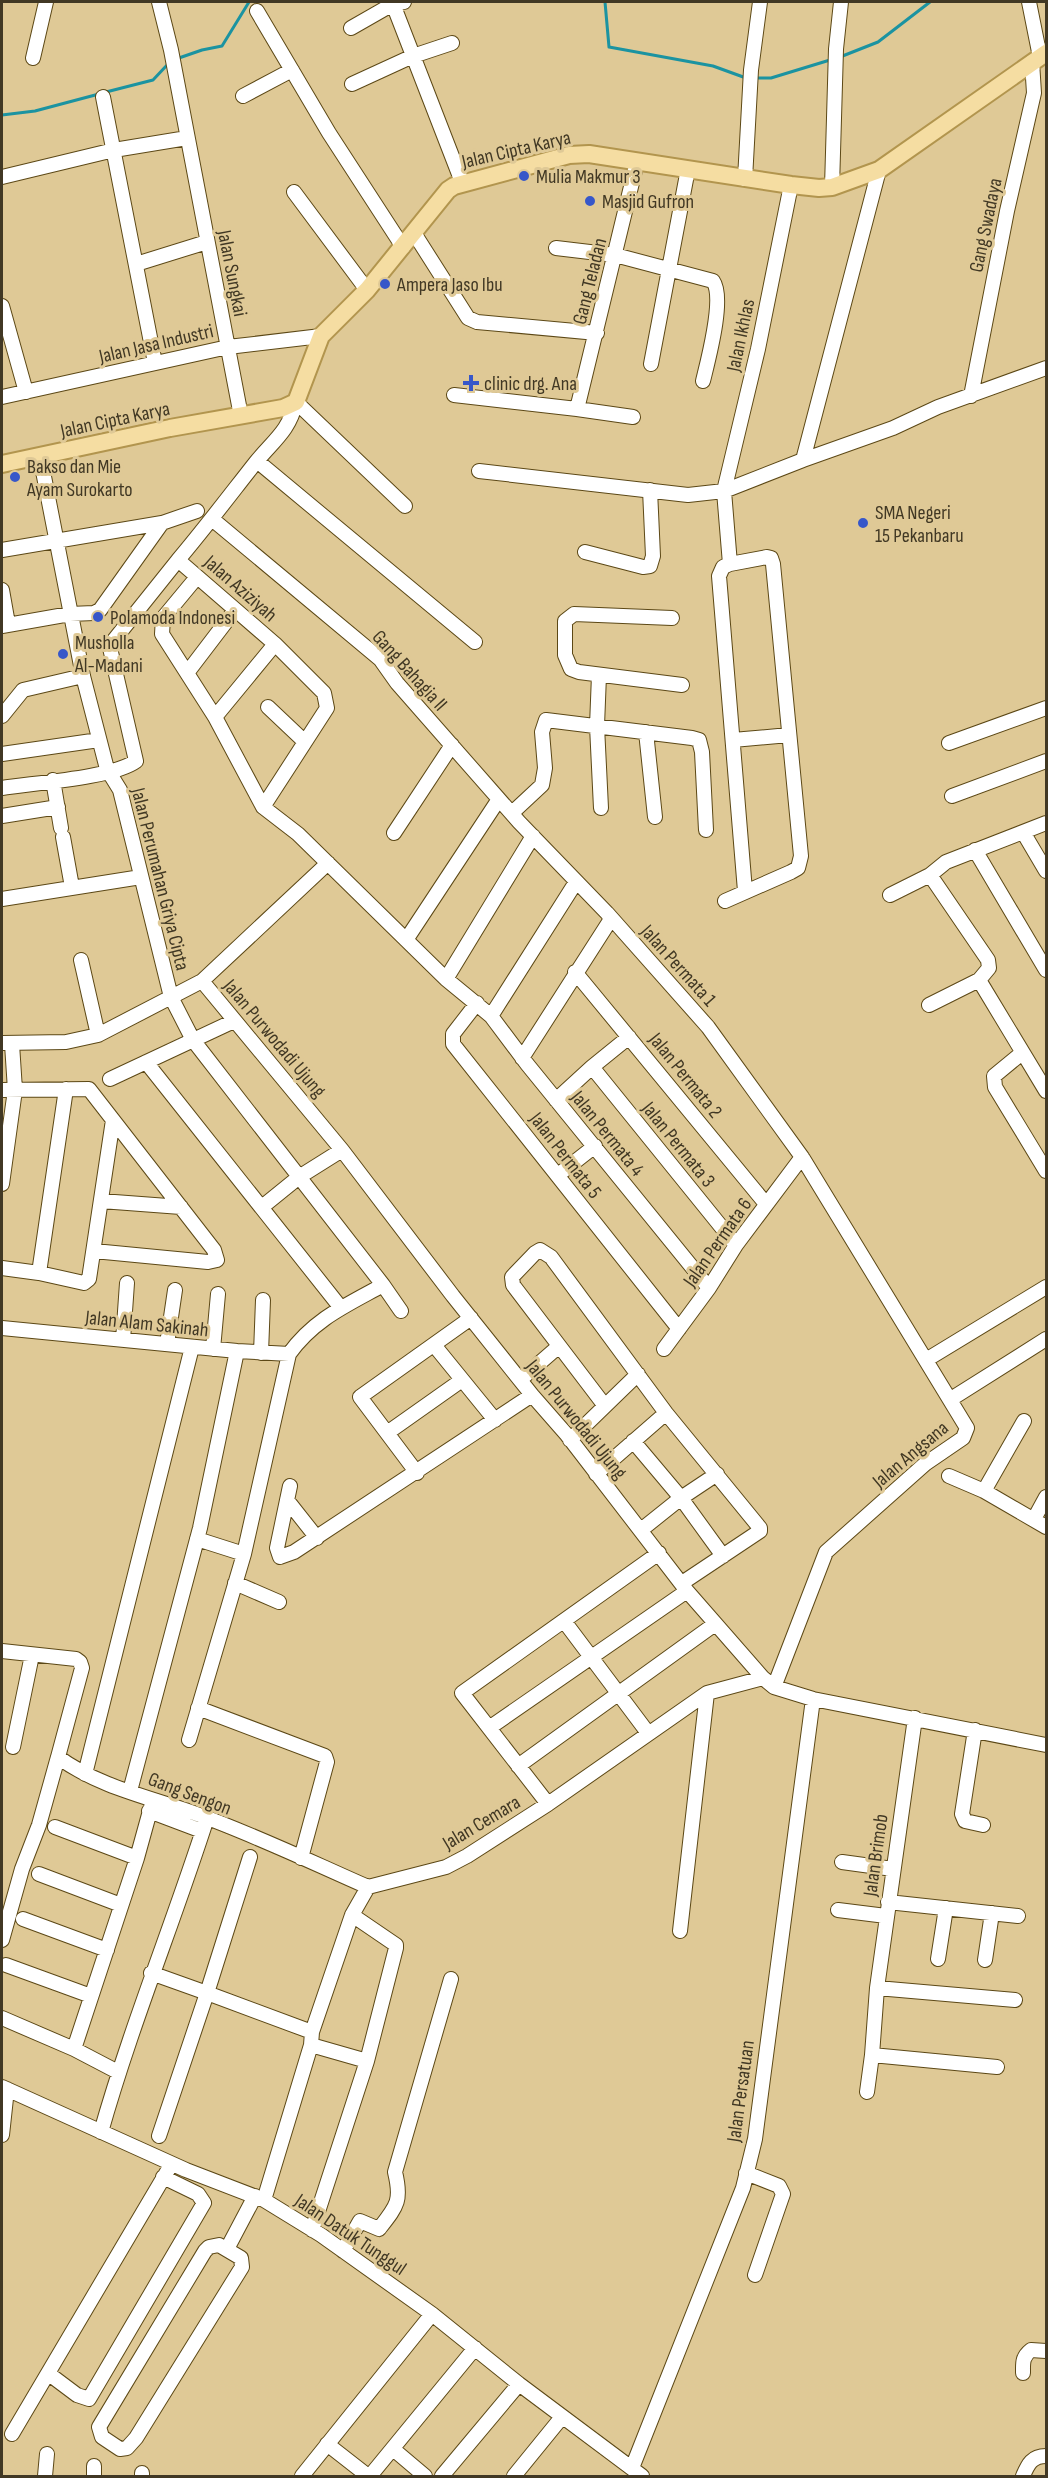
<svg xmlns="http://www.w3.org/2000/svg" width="1048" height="2478" font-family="'Sofia Sans Condensed',sans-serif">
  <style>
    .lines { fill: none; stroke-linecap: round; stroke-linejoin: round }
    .stream { stroke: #1b93a1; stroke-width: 3 }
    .minor-casing { stroke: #5c4816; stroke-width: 16 }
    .major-casing { stroke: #b2954e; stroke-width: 20 }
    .minor { stroke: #fff; stroke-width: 14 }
    .major { stroke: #f5dda2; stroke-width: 16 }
    .poi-dot { fill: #3757c9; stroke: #dfc996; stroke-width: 2 }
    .labels { text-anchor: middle; stroke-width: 6; stroke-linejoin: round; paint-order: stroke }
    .street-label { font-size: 20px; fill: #413824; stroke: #dfc996 }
    .poi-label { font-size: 20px; fill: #413824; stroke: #dfc996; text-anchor: start }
  </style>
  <rect width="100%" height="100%" fill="#dfc996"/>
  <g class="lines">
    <path class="stream" d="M 605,2 L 609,47 L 713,66 L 746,78
      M 840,57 L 878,42 L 930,2
      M 176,59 L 202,50 L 222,46 L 249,2
      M 756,78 L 771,78 L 830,60
      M 106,92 L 153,80 L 168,64
      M 2,115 L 35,111 L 99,94"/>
    <g class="minor-casing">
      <path id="minor" d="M 159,2 L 171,50 L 241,416
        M 1029,2 L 1040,57
        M 393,4 L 462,182
        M 257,11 L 329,133 L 403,247
        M 351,28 L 393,4 L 404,2
        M 33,58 L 46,2
        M 352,84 L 413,56 L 452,43
        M 243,96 L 292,70
        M 103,97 L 155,363
        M 2,177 L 114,150 L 187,138
        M 745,179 L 751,70 L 760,2
        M 832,187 L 836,49 L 841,2
        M 294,192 L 367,290
        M 414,233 L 468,318 L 477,322 L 597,333
        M 556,248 L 615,255 L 713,281 C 725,298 708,360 703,381
        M 136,264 L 207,242
        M 2,306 L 26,392
        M 651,364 L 688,169
        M 454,395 L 577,409 L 637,162
        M 971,396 L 1007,211 L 1034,93 L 1032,62
        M 2,397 L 228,347 L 321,336
        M 577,409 L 633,417
        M 40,456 L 83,676 L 107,769 L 120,790 L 171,997 L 193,1040 L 383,1285 L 401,1311
        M 803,460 L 893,428 L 938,407 L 1046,368
        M 257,461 L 475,642
        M 479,471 L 688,495 L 724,491 L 803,460 L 879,170
        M 212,519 L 380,659 L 397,683 L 519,822 L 607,913 L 708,1027 L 802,1157 L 967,1428 L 963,1438 L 925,1464 L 826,1552 L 774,1687
        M 2,550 L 162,523
        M 585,552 L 643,567 L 650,566 L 653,556 L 650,490
        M 197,577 L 163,618 L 162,634 L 215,717 L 263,807 L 298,834 L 446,979 L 491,1016 L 527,1064 L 709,1288
        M 2,590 L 8,624
        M 672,618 L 574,614 L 565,621 L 565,655 L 571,669 L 579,672 L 682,685
        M 2,626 L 70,614 L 94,613 L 100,610 L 162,523 L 197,511
        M 187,673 L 235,610
        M 599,675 L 597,726 L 601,808
        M 268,707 L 305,742
        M 2,716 L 23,690 L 83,676
        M 215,717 L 275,644
        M 646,732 L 655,817
        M 733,740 L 789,735
        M 949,743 L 1046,708
        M 2,754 L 99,740
        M 53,780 L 61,828
        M 2,788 C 33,783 113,778 136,761 L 110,648 L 114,640 L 178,560
        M 952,796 L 1046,761
        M 263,807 L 327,708 L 324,693 L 275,644 L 178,560 C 205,528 230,495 256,462 C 274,440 289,431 296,402 L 405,506
        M 512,813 L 542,785 L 545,768 L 542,732 L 546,720 L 692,738 L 699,740 L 702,752 L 706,830
        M 2,816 L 58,807
        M 1023,832 L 1046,871
        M 394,833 L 452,745
        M 63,837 L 72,887
        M 975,850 L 1046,970
        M 930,875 L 988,960 L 989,968 L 979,980 L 1046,1091
        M 745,891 L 719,576 L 723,567 L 730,564 L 724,491 L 758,349 L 791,185
        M 890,895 L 930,875 L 946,862 L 1046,823
        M 2,899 L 141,877
        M 725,901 L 791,872 L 798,868 L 801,856 L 773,564 L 771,558 L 767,557 L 730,564
        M 406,940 L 499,799
        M 81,960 L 98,1035
        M 575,972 L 766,1204
        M 446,979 L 533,836
        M 202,981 L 342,1150 L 453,1296 L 532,1395 L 567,1435 L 687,1591 L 763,1678 L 774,1687 L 813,1699 L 1046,1745
        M 477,1003 L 453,1034 L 453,1044 L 679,1329
        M 929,1005 L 979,980
        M 491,1016 L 576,882
        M 2,1043 L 66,1042 L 98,1035 L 202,981 L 328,863
        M 1022,1053 L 994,1076 L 995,1087 L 1046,1171
        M 522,1058 L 611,919
        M 146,1062 L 341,1308
        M 592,1067 L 736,1245
        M 110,1079 L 234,1021
        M 2,1090 L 89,1089 L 214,1250 L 217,1260 L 208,1262 L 94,1251
        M 556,1100 L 592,1067 L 629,1037
        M 558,1175 L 595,1146
        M 2,1184 L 15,1090 L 12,1044
        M 101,1201 L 181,1207
        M 262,1207 L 299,1177 L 342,1150
        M 2,1268 L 39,1273 L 84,1283 L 89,1279 L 113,1120
        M 39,1273 L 66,1089
        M 2,1328 L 237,1351 L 289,1354
        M 123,1340 L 127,1283
        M 167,1344 L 175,1290
        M 434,1345 L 495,1420
        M 213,1349 L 218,1294
        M 664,1349 L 709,1288 L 736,1245 L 802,1157
        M 261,1353 L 263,1300
        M 926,1360 L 1046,1287
        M 520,1380 L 558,1347
        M 951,1399 L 1046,1339
        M 605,1406 L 513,1285 L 512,1277 L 535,1253 L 540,1250 L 551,1257 L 666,1413 L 760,1528 L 760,1531 L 682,1583
        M 1024,1421 L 984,1491 L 1046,1527
        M 387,1433 L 462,1380
        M 570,1440 L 638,1374
        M 633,1441 L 681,1498 L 723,1556
        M 417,1473 L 360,1397 L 471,1318
        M 596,1474 L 666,1413
        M 949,1476 L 984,1491
        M 290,1486 L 277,1548 L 280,1557 L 294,1552 L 532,1395
        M 287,1500 L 317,1538
        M 1034,1519 L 1046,1497
        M 641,1530 L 681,1498 L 717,1474
        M 197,1539 L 244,1554
        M 235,1583 L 279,1602
        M 564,1621 L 648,1733
        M 2,1651 L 76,1659 L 80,1662 L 82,1668 L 58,1757 C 97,1786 148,1797 194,1813 C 253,1834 311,1862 368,1887
        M 198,1708 L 325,1756 L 327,1762 L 301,1858
        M 915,1718 L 877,1988 L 872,2055 L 997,2067
        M 489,1728 L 687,1591
        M 975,1730 L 962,1814 L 965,1821 L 983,1825
        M 189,1740 L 244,1554 L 289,1354 C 314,1319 347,1305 383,1285
        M 13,1747 L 32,1655
        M 518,1766 L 715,1624
        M 85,1774 L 192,1347
        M 130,1791 L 200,1528 L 237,1351
        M 548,1804 L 462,1693 L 659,1553
        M 149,1811 L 202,1831
        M 55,1827 L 137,1858
        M 842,1862 L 893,1869
        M 39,1874 L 121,1905
        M 888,1902 L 1018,1916
        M 838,1910 L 886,1916
        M 23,1919 L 107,1950
        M 680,1931 L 707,1693
        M 2,1940 L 22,1869 L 39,1825 L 58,1757
        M 938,1959 L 946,1908
        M 985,1960 L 992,1913
        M 6,1965 L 91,1996
        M 151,1973 L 207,1993 L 250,1857
        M 877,1988 L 1015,2000
        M 2,2018 L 74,2049 L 118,2072
        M 311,2045 L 367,2061
        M 74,2049 L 137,1858 L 153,1800
        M 2,2087 L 186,2170 L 264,2200 L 321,2235 L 432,2314 L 519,2384 L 642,2476
        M 867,2092 L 872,2055
        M 101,2132 C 131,2026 173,1924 207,1818
        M 2,2135 L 7,2089
        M 159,2136 L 207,1993 L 312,2032
        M 746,2173 L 779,2186 L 783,2194 L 755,2275
        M 264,2200 L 311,2045 L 312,2032 L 352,1915 L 368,1887 L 446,1867 L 467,1856 L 548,1804 L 707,1693 L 763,1678
        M 312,2230 L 367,2061 L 396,1948 L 396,1945 L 352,1915
        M 219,2245 L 241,2258 L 242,2267 L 136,2438 L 127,2448 L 120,2449 L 102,2437 L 99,2427 L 205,2251 L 209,2247 Z
        M 227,2249 L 255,2196
        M 343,2251 L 360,2221 L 379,2229 C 397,2206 402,2201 395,2172 L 451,1979
        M 1023,2373 C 1023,2363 1022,2357 1031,2350 L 1046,2351
        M 49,2374 L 77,2395 L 89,2399 L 204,2203 L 198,2194 L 163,2177
        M 12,2434 L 168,2170
        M 327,2444 L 368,2476
        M 393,2449 L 425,2476
        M 632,2468 L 743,2188 L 755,2139 L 813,1699
        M 45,2476 L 47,2454
        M 94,2476 L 94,2466
        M 142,2476 L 142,2473
        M 302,2476 L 432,2314
        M 370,2476 L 475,2348
        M 442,2476 L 519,2384
        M 514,2476 L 562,2417
        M 1023,2476 C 1028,2464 1032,2456 1046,2456"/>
    </g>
    <g class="major-casing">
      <path id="major" d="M 2,464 L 170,428 L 283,408 L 296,402 L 321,336 L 367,290 L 448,190 L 454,186 L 569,155 L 589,154 L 791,185 L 819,188 L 832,187 L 879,170 L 1046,53"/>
    </g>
    <use href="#minor" class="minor"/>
    <use href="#major" class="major"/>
  </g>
  <g class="poi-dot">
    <circle cx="524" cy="176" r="6"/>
    <circle cx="590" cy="201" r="6"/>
    <circle cx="385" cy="284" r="6"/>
    <path d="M468 374h6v6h6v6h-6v6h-6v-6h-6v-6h6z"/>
    <circle cx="15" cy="477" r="6"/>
    <circle cx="863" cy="523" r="6"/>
    <circle cx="98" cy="617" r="6"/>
    <circle cx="63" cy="654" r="6"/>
  </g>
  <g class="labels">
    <g class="street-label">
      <text transform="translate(516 149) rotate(-13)" y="7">Jalan Cipta Karya</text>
      <text transform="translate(985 225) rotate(-78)" y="7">Gang Swadaya</text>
      <text transform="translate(233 273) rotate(79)" y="7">Jalan Sungkai</text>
      <text transform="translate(589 281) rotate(-76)" y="7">Gang Teladan</text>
      <text transform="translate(740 335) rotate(-78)" y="7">Jalan Ikhlas</text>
      <text transform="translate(156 343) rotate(-13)" y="7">Jalan Jasa Industri</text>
      <text transform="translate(115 419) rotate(-12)" y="7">Jalan Cipta Karya</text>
      <text transform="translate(241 588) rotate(41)" y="7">Jalan Aziziyah</text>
      <text transform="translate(410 670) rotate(48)" y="7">Gang Bahagia ll</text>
      <text transform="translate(161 879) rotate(76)" y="7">Jalan Perumahan Griya Cipta</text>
      <text transform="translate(679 965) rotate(48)" y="7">Jalan Permata 1</text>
      <text transform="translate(275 1038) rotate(50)" y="7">Jalan Purwodadi Ujung</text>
      <text transform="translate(686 1075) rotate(51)" y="7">Jalan Permata 2</text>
      <text transform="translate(608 1133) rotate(51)" y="7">Jalan Permata 4</text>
      <text transform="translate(679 1144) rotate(51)" y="7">Jalan Permata 3</text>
      <text transform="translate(566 1155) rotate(52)" y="7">Jalan Permata 5</text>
      <text transform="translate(717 1242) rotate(-55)" y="7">Jalan Permata 6</text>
      <text transform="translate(147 1323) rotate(6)" y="7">Jalan Alam Sakinah</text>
      <text transform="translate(577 1419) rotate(51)" y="7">Jalan Purwodadi Ujung</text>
      <text transform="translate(910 1454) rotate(-40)" y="7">Jalan Angsana</text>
      <text transform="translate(190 1793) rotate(21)" y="7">Gang Sengon</text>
      <text transform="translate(481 1822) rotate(-31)" y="7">Jalan Cemara</text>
      <text transform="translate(875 1855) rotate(-82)" y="7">Jalan Brimob</text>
      <text transform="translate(740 2091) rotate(-82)" y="7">Jalan Persatuan</text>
      <text transform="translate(351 2234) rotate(34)" y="7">Jalan Datuk Tunggul</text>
    </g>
    <g class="poi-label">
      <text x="536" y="183">Mulia Makmur 3</text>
      <text x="602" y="208">Masjid Gufron</text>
      <text x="397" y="291">Ampera Jaso Ibu</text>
      <text x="484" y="390">clinic drg. Ana</text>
      <text x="27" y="473">Bakso dan Mie<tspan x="27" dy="23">Ayam Surokarto</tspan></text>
      <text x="875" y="519">SMA Negeri<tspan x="875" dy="23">15 Pekanbaru</tspan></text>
      <text x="110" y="624">Polamoda Indonesi</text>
      <text x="75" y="649">Musholla<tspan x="75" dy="23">Al-Madani</tspan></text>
    </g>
  </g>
  <rect width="1048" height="2478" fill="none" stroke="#413824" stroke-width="6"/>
</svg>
